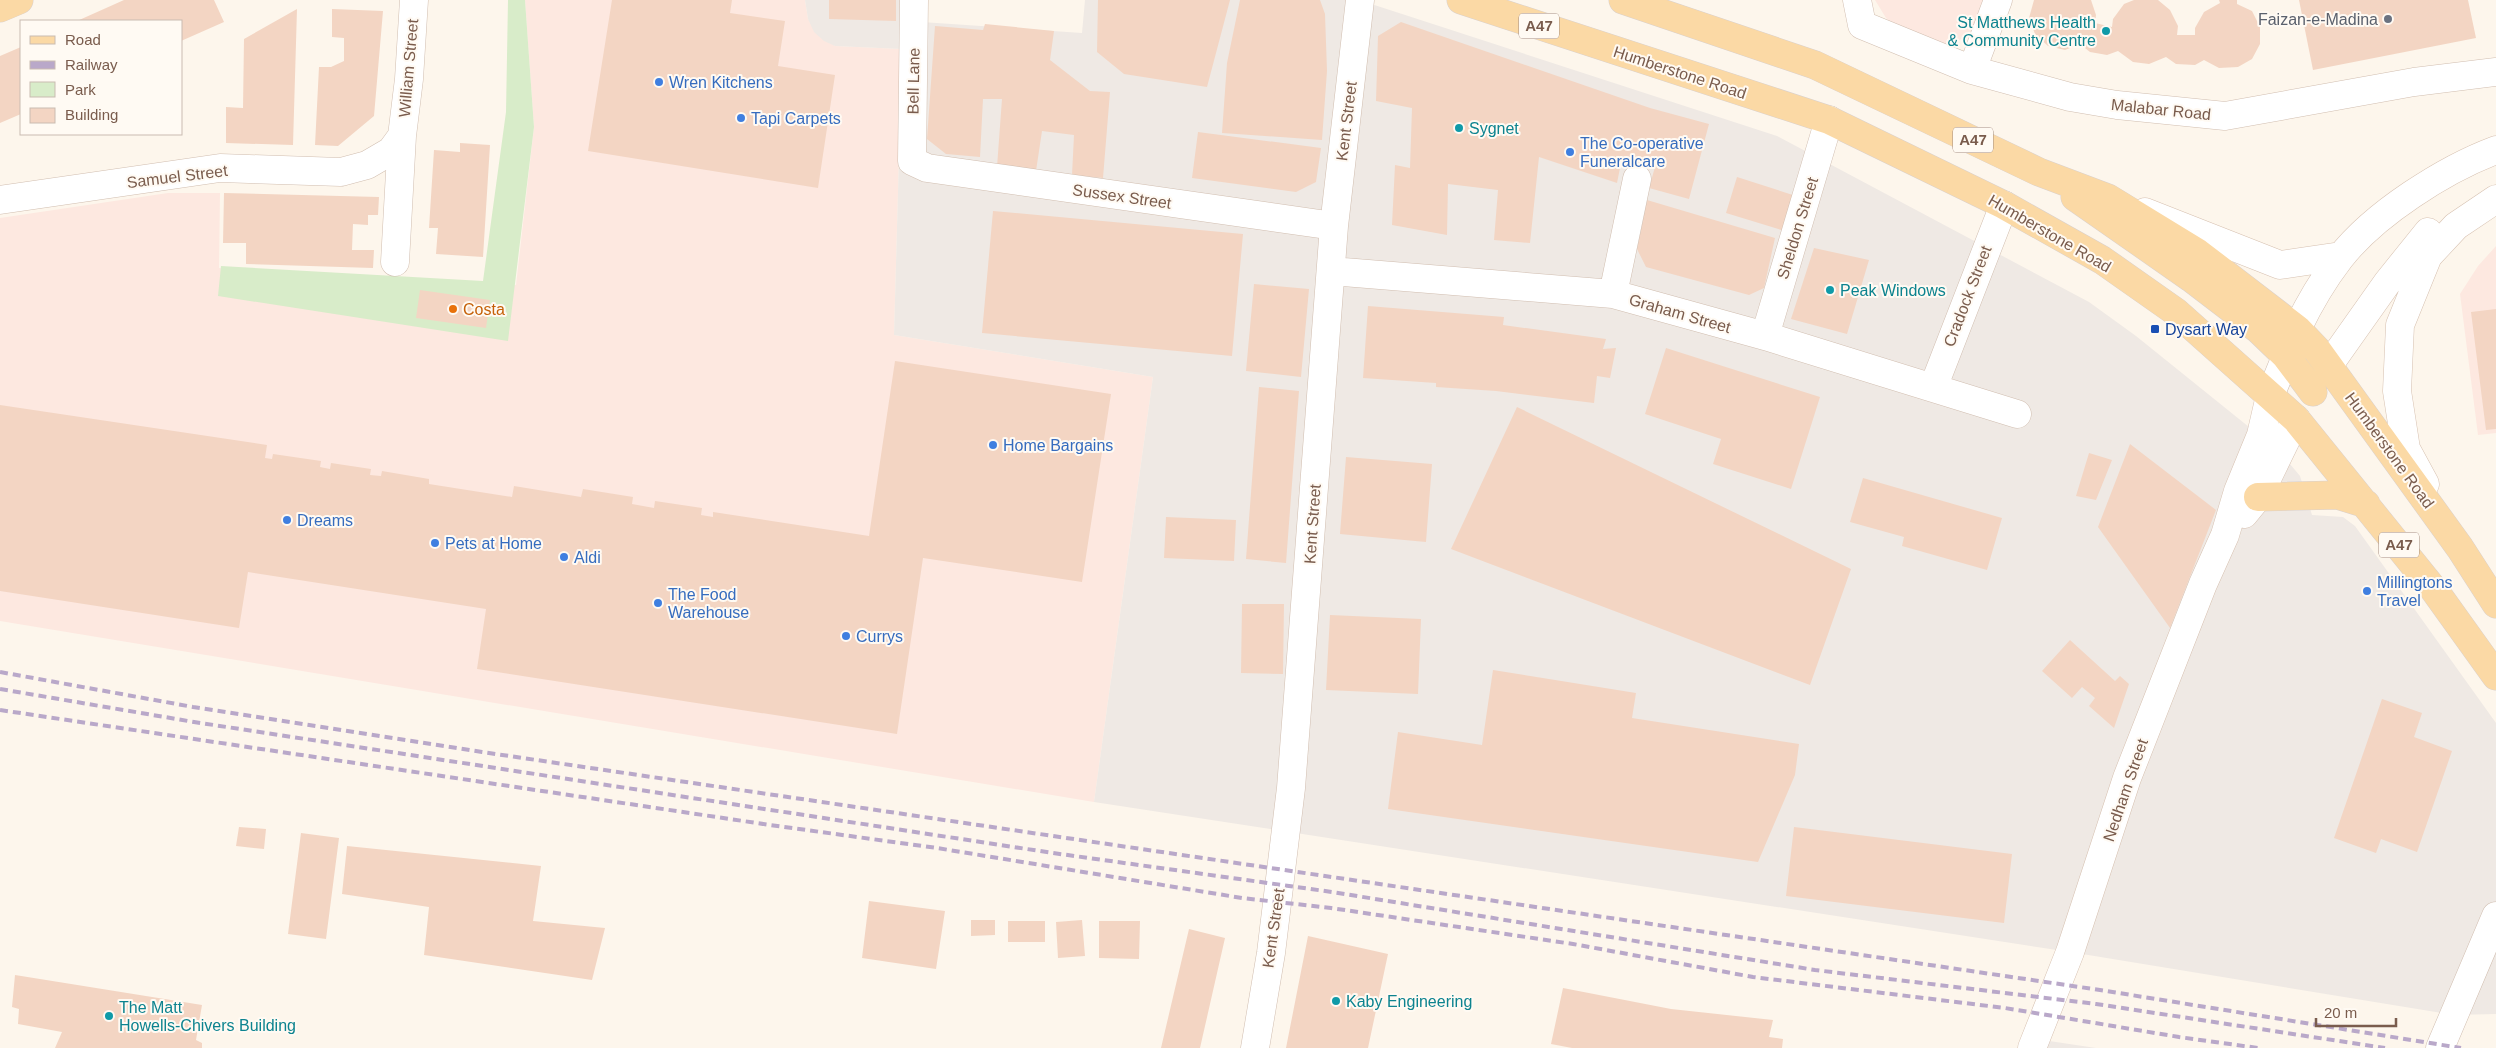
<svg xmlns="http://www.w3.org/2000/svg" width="2496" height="1048" font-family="Helvetica,sans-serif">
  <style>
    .commercial { fill: #fde8e0 }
    .industrial { fill: #efe9e4 }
    .green { fill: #d8ecc9 }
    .building { fill: #f3d5c3 }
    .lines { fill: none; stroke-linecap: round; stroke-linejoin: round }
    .street-casing { stroke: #d1beb0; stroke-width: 29 }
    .secondary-casing { stroke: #d6c0b0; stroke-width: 29 }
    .primary-casing { stroke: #dad1cd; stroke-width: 29 }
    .street { stroke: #fff; stroke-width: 28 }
    .secondary { stroke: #fff; stroke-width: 28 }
    .primary { stroke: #fbd9a5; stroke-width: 28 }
    .rail { stroke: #b9a8c9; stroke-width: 4; stroke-dasharray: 8 5; stroke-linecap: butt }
    .worship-dot { fill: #6b7280; stroke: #fffaf3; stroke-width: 2 }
    .culture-dot { fill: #0f9aa8; stroke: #fffaf3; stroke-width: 2 }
    .shop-dot { fill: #3f7fe0; stroke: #fffaf3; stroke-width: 2 }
    .food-dot { fill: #e8710a; stroke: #fffaf3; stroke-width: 2 }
    .transit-dot { fill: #1a4fb4; stroke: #fffaf3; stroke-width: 2 }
    .labels { text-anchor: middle; stroke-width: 4; stroke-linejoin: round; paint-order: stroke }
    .shield { fill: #fffaf3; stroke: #a28b7f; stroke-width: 1 }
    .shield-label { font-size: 15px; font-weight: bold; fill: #7a5c4d }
    .worship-label { font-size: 16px; fill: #5b616d; stroke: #fffaf3; text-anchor: end }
    .culture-label { font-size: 16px; fill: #0d838f; stroke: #fffaf3; text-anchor: start }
    .street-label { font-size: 16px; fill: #7a5c4d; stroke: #fffaf3 }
    .shop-label { font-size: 16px; fill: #366cbe; stroke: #fffaf3; text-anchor: start }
    .food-label { font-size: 16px; fill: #c56008; stroke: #fffaf3; text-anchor: start }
    .transit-label { font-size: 16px; fill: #164399; stroke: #fffaf3; text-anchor: start }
  </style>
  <rect width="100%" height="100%" fill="#fdf6ec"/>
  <path class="commercial" d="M 525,0 L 805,0 L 808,19 L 835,46 L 902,49 L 894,335 L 1153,377 L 1094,802 L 0,621 L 0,218 L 168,193 L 220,193 L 219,268 L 516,285 L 534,127 Z
    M 1875,0 L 1988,0 L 1971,35 L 1947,45 L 1893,24 L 1886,18 Z
    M 2496,246 L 2496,433 L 2478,435 L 2460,294 L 2478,266 Z"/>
  <path class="industrial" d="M 805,0 L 907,0 L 907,21 L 1082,33 L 1085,0 L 1359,0 L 1777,136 L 2089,302 L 2136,336 L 2280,452 L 2300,476 L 2312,515 L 2343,517 L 2355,526 L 2496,723 L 2496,1014 L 2454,1015 L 2070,952 L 1094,802 L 1153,377 L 894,335 L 902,49 L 835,46 L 824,41 L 814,32 L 808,19 Z
    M 2036,1039 L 2096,1048 L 2032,1048 Z"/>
  <path class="green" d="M 508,0 L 525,0 L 534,127 L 508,341 L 218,296 L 221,266 L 483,281 L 506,112 Z"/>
  <path class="building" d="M 124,0 L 214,0 L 224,22 L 181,41 L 181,21 L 77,21 Z
    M 612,0 L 732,0 L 730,13 L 785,21 L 778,66 L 835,75 L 818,188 L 588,151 Z
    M 829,0 L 896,0 L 896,21 L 829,19 Z
    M 1098,0 L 1230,0 L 1207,87 L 1124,74 L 1097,52 Z
    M 1240,0 L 1320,0 L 1325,14 L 1327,71 L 1322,140 L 1222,133 L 1227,63 Z
    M 2034,0 L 2091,0 L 2096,15 L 2095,23 L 2112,27 L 2113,19 L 2124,4 L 2134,0 L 2158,0 L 2170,10 L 2178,26 L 2177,35 L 2195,35 L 2195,28 L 2204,12 L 2220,3 L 2219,0 L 2237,0 L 2237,4 L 2252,11 L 2260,27 L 2260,44 L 2252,59 L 2238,67 L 2219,68 L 2204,60 L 2195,65 L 2176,64 L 2166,57 L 2149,64 L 2133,62 L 2118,51 L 2107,55 L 2090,52 L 2080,44 L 2065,50 L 2048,46 L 2035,34 L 2029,18 Z
    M 2299,0 L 2468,0 L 2476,38 L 2313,70 Z
    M 297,9 L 293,145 L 226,143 L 226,107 L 243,108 L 244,39 Z
    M 332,9 L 383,11 L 374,116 L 338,146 L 315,145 L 319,67 L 331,67 L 344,61 L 344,38 L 332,37 Z
    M 1401,22 L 1650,108 L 1709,124 L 1689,199 L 1649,188 L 1655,167 L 1622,158 L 1617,183 L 1539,157 L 1530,243 L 1494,240 L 1498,190 L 1448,184 L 1447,235 L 1392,225 L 1395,165 L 1410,168 L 1412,108 L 1376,101 L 1378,36 Z
    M 985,24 L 1054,31 L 1050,60 L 1090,91 L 1110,92 L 1103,178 L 1072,175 L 1074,135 L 1042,131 L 1036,171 L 997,167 L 1002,99 L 983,99 L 980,157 L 946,154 L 927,139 L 935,26 L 983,30 Z
    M 21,47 L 21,114 L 0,123 L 0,56 Z
    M 1198,132 L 1321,148 L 1316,182 L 1296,192 L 1192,178 Z
    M 460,143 L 490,145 L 483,257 L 436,254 L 438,228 L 429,228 L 434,150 L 460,152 Z
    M 1737,177 L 1799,197 L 1788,232 L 1726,213 Z
    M 224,193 L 379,197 L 378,215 L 368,215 L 368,225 L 353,224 L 352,250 L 374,250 L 373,268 L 246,264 L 246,243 L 223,243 Z
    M 1647,200 L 1775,238 L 1764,288 L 1749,295 L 1646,267 L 1637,249 Z
    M 993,211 L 1243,234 L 1232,356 L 982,333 Z
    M 1814,248 L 1869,260 L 1847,334 L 1791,319 Z
    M 1254,284 L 1309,289 L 1301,377 L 1246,371 Z
    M 420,290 L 490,300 L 486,328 L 416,318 Z
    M 1368,306 L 1504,317 L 1503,325 L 1606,339 L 1603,349 L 1616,348 L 1610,378 L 1597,376 L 1594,403 L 1496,391 L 1436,387 L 1436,383 L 1363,378 Z
    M 2496,309 L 2496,429 L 2486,430 L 2471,312 Z
    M 1666,348 L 1820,397 L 1791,489 L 1713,464 L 1721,439 L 1645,414 Z
    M 895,361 L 1111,394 L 1082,582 L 923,558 L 897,734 L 477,669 L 486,609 L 248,572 L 239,628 L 0,591 L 0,405 L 267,445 L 265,458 L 272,459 L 273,454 L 321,461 L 320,467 L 330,469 L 331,463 L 371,469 L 370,475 L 381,476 L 382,471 L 429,479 L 429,484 L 512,497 L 514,486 L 581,497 L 583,489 L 633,497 L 632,504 L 654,508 L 655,501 L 702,508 L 701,515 L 713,517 L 713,512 L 869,536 Z
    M 1259,387 L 1299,391 L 1286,563 L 1246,559 Z
    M 1517,407 L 1851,569 L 1810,685 L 1451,549 Z
    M 2130,444 L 2216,510 L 2170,628 L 2098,527 Z
    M 2089,453 L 2112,460 L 2096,500 L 2076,496 Z
    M 1346,457 L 1432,464 L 1426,542 L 1340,534 Z
    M 1863,478 L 2002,518 L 1987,570 L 1902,546 L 1904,537 L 1850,522 Z
    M 1166,517 L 1236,520 L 1234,561 L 1164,558 Z
    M 1242,604 L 1284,604 L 1283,674 L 1241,673 Z
    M 1330,615 L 1421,619 L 1418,694 L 1326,690 Z
    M 2070,640 L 2115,681 L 2120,676 L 2129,684 L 2114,728 L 2089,706 L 2095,698 L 2082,687 L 2072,698 L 2042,671 Z
    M 1493,670 L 1636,693 L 1632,718 L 1799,744 L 1795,775 L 1758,862 L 1388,809 L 1398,732 L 1482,745 Z
    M 2382,699 L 2422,713 L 2414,737 L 2452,751 L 2417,852 L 2381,839 L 2376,853 L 2334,838 Z
    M 239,827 L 266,829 L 264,849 L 236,846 Z
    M 1794,827 L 2012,854 L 2004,923 L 1786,896 Z
    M 301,833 L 339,838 L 326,939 L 288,934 Z
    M 347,846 L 541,866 L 533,921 L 605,928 L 592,980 L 424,955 L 429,907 L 342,894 Z
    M 869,901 L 945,911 L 936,969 L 862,958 Z
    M 971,920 L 995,920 L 995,935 L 971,936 Z
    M 1082,920 L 1085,956 L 1058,958 L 1056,922 Z
    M 1008,921 L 1045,921 L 1045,942 L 1008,942 Z
    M 1099,921 L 1140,921 L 1139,959 L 1099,958 Z
    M 1189,929 L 1225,938 L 1200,1048 L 1161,1048 Z
    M 1308,936 L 1388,954 L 1368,1048 L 1286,1048 Z
    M 15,975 L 202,1005 L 196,1040 L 202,1043 L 202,1048 L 55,1048 L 62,1032 L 18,1024 L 19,1009 L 12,1007 Z
    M 1563,988 L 1671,1009 L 1773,1020 L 1769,1037 L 1783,1039 L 1782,1048 L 1572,1048 L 1551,1044 Z"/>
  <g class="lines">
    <g class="street-casing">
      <path id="street" d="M 914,0 L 912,161 L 927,168 L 1334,226
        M 1857,0 L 1862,25 L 1972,70 L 2070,97 L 2117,105 L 2225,116 L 2414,82 L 2496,72
        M 1972,70 L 1998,0
        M 0,200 L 220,168 L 341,172 L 367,165 L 391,151 L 402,136
        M 395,262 L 402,136 L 409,79 L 414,0
        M 1331,271 L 1613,294 L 1765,336 L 2017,414
        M 1613,294 L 1637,179
        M 1765,336 L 1829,120
        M 1933,388 L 2004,205
        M 2270,396 L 2294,337
        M 1255,1048 L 1271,953 L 1291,788 L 1334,226 L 1360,0
        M 2440,1048 L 2496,916"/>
    </g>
    <g class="secondary-casing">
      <path id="secondary" d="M 2145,212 L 2280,265 L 2341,256
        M 2297,329 C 2309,304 2323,280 2340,258 C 2374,214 2445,169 2496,150
        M 2329,365 L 2387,283 L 2428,232
        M 2425,484 L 2406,449 L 2397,391 L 2400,325 L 2428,256 L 2456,226 L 2496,199
        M 2244,514 L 2258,497 L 2296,419
        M 2032,1048 L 2070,952 L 2127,778 L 2203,584 L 2225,535 L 2238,491 L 2261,435 L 2270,396"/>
    </g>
    <g class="primary-casing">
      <path id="primary" d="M 1461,0 L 1829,120 L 2004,205 L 2102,260 L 2176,312 L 2296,419 L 2435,591 L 2496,676
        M 1623,0 L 1815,65 L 2039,172 L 2108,198 L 2198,253 L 2297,329 L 2317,350 L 2460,548 L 2496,604
        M 0,8 L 19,0
        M 2075,197 L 2191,278 L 2259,330 L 2286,356 L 2313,392
        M 2258,497 L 2337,495 L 2366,504"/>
    </g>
    <use href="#street" class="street"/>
    <use href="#secondary" class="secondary"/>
    <use href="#primary" class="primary"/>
    <path class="rail" d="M 0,672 L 193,707 L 482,752 L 2100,990 L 2461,1048
      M 0,689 L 194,722 L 1053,853 L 1332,892 L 1815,970 L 2096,1004 L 2385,1048
      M 0,710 L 770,825 L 937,848 L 1242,898 L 1331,908 L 1573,944 L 1753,977 L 2005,1008 L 2179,1037 L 2258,1048"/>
  </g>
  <circle class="worship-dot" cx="2388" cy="19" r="5"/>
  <g class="culture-dot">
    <circle cx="2106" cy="31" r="5"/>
    <circle cx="1459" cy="128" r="5"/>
    <circle cx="1830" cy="290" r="5"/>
    <circle cx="1336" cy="1001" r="5"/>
    <circle cx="109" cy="1016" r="5"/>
  </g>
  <g class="shop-dot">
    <circle cx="659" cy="82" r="5"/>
    <circle cx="741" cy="118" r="5"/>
    <circle cx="1570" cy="152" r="5"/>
    <circle cx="993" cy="445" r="5"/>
    <circle cx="287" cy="520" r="5"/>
    <circle cx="435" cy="543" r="5"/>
    <circle cx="564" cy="557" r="5"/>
    <circle cx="2367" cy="591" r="5"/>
    <circle cx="658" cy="603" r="5"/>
    <circle cx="846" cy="636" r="5"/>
  </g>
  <circle class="food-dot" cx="453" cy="309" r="5"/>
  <rect class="transit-dot" x="2150" y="324" width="10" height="10" rx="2.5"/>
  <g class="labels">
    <g class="shield">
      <rect x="1519" y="13.5" width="40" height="25" rx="4"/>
      <rect x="1953" y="127.5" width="40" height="25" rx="4"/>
      <rect x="2379" y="532.5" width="40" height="25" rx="4"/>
    </g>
    <g class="shield-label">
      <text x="1539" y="31">A47</text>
      <text x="1973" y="145">A47</text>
      <text x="2399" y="550">A47</text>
    </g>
    <g class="worship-label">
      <text x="2378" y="25">Faizan-e-Madina</text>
    </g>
    <g class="culture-label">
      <text x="2096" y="28" text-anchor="end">St Matthews Health<tspan x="2096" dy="18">&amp; Community Centre</tspan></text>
      <text x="1469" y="134">Sygnet</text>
      <text x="1840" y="296">Peak Windows</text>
      <text x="1346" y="1007">Kaby Engineering</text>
      <text x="119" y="1013">The Matt<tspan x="119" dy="18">Howells-Chivers Building</tspan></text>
    </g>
    <g class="street-label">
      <text transform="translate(408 68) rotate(-85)" y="6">William Street</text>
      <text transform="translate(1680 72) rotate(18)" y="6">Humberstone Road</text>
      <text transform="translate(913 81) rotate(-89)" y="6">Bell Lane</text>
      <text transform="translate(2161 109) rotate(6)" y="6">Malabar Road</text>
      <text transform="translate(1346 121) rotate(-83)" y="6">Kent Street</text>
      <text transform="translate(177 176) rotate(-7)" y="6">Samuel Street</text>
      <text transform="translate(1122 196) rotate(8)" y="6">Sussex Street</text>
      <text transform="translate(1797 228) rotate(-73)" y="6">Sheldon Street</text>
      <text transform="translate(2050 233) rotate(30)" y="6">Humberstone Road</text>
      <text transform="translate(1967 296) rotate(-69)" y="6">Cradock Street</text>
      <text transform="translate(1680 313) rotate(16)" y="6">Graham Street</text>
      <text transform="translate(2390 450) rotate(54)" y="6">Humberstone Road</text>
      <text transform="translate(1312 524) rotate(-86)" y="6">Kent Street</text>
      <text transform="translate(2125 790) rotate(-71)" y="6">Nedham Street</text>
      <text transform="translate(1273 928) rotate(-82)" y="6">Kent Street</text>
    </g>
    <g class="shop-label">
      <text x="669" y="88">Wren Kitchens</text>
      <text x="751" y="124">Tapi Carpets</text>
      <text x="1580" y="149">The Co-operative<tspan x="1580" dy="18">Funeralcare</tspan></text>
      <text x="1003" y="451">Home Bargains</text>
      <text x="297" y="526">Dreams</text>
      <text x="445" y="549">Pets at Home</text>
      <text x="574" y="563">Aldi</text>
      <text x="2377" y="588">Millingtons<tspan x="2377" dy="18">Travel</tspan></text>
      <text x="668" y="600">The Food<tspan x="668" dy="18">Warehouse</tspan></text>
      <text x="856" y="642">Currys</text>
    </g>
    <g class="food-label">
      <text x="463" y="315">Costa</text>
    </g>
    <g class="transit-label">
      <text x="2165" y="335">Dysart Way</text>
    </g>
  </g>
  <rect x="20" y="20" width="162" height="115" fill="#fffaf3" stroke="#cabbb1"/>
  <rect x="30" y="36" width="25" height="8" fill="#fbd9a5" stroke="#cabbb1"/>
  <text x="65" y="45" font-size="15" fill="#7a5c4d">Road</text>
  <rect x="30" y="61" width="25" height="8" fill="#b9a8c9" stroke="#cabbb1"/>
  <text x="65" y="70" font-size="15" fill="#7a5c4d">Railway</text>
  <rect x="30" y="82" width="25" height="15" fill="#d8ecc9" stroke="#cabbb1"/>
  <text x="65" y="95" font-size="15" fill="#7a5c4d">Park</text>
  <rect x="30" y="108" width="25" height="15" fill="#f3d5c3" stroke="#cabbb1"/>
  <text x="65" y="120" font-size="15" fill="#7a5c4d">Building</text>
  <path d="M2316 1018v8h80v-8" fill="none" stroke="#7a5c4d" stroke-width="2.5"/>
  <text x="2324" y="1018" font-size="15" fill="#7a5c4d" stroke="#fffaf3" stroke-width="4" paint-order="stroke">20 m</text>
</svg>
